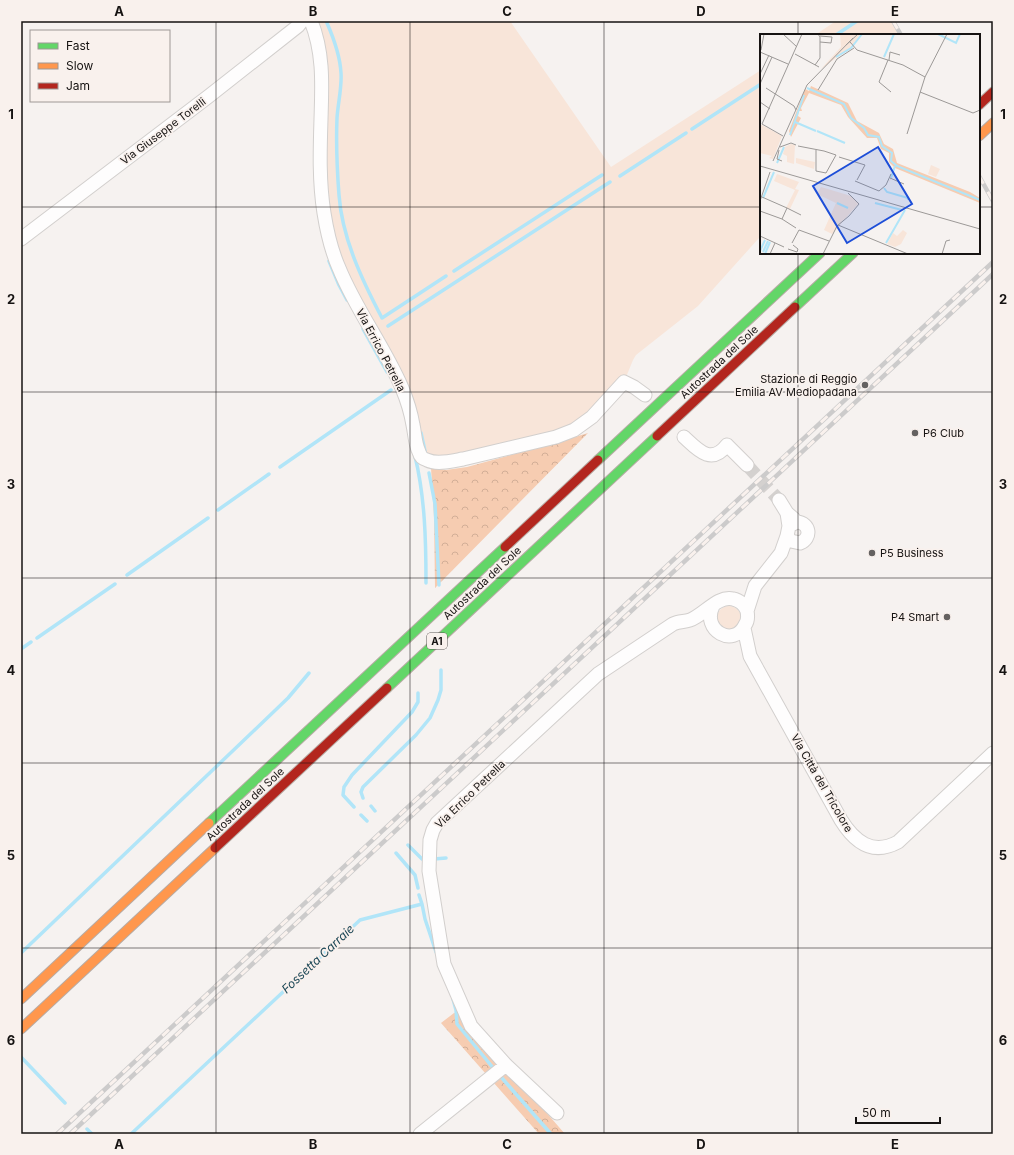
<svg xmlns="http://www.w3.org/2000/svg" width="1014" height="1155" font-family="Inter,sans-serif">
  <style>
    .green { fill: #f8e5d9 }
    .forest { fill: url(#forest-crowns) }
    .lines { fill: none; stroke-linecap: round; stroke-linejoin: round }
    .stream { stroke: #b1e5f8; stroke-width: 3.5 }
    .street-tunnel { stroke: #d4d1cf; stroke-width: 13; stroke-dasharray: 13 6; stroke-linecap: butt }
    .street-casing { stroke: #d2cfcd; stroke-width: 15 }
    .fast-casing { stroke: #b7aba4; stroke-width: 11 }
    .slow-casing { stroke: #b7aba4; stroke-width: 11 }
    .jam-casing { stroke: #b7aba4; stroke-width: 11 }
    .street { stroke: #fefdfd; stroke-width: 13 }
    .fast { stroke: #63d668; stroke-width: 9 }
    .slow { stroke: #ff974d; stroke-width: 9 }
    .jam { stroke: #b3261e; stroke-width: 9 }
    .rail-casing { stroke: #cccbcb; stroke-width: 4.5 }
    .rail { stroke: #f9f1ed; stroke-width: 3; stroke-dasharray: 9; stroke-linecap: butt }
    .grid { fill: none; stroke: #161312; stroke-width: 1; stroke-opacity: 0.55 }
    .poi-dot { fill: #646160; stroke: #f9f1ed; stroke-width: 1.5 }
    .labels { text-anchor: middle; stroke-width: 3.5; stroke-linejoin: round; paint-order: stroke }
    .shield { fill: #f9f1ed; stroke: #5a5654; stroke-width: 1 }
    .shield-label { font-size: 10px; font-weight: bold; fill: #161312 }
    .street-label { font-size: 11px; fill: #161312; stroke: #f9f1ed }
    .poi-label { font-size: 11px; fill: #161312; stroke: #f9f1ed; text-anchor: end }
    .water-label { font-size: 12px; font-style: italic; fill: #1b4756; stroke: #f9f1ed }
    .inset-river { fill: none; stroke: #b1e5f8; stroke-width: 2 }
    .inset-road { fill: none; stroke: #9c9997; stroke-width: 1 }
    .view { fill: #1d4ed8; fill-opacity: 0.15; stroke: #1d4ed8; stroke-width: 2 }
    .inset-edge { fill: none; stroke: #161312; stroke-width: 2 }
    .neatline { fill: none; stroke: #161312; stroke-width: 1.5 }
    .grid-label { font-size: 13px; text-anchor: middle; font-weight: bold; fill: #161312 }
  </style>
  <defs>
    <pattern id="forest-crowns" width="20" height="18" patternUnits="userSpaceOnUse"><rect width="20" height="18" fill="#f6ccb1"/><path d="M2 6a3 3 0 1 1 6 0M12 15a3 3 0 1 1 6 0" fill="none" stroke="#d2ae97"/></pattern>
  </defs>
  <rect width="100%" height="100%" fill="#f6f2f0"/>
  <path class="green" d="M 311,21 L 510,21 L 611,167 L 761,70 L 761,237 L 759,238 L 698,306 L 636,355 L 633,360 L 624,382 L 565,433 L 426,460 L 412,421 L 333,253 Z
    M 836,21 L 893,21 L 901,35 L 815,35 Z
    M717 618a12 12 0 1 1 24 0a12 12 0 1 1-24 0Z"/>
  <path class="forest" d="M 588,433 L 435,588 L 434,517 L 431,468 L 446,470 L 467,467 L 555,443 Z
    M 462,1012 L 504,1070 L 545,1111 L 565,1134 L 539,1134 L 441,1023 L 454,1013 Z"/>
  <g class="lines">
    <path class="stream" d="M 327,23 C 334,39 340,55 341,73 C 342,87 338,103 337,118 C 336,143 337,169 339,195 C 342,238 362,280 382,318 L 446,276
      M 836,35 L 857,21
      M 692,129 L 761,84
      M 620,176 L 686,133
      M 329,261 L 339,285 L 347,300
      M 454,271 L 602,175
      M 388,326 L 610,182
      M 363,329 L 387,372
      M 421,433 L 425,451
      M 415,456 C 425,498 426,540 426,583
      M 280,467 L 391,390
      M 429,473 L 435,504 L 439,585
      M 218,510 L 269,474
      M 127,575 L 208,518
      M 37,638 L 115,584
      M 21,649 L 31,642
      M 363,798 L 361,792 L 363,787 L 416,735 L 430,718 L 438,700 L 441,690 L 441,670
      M 371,806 L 375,811
      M 354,807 L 343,795 L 344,787 L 352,775 L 412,712 L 418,702 L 418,693
      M 361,815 L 367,821
      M 408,845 L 422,859 L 426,859
      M 396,853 L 415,875 L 418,888
      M 434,859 L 446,858
      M 419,895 L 422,904
      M 21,953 L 263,722 L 288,698 L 309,673
      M 453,999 L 456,1010 L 457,1024 L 494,1069
      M 21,1057 L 65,1103
      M 501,1077 L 551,1134
      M 87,1129 L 92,1134
      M 131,1134 L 360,920 L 422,904 L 425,919 L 436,952"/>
    <path class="street-tunnel" d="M 747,465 L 779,500"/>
    <g class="street-casing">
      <path id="street" d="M 311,21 C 324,53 322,86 321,119 C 320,150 319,182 324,213 C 327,232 331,250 339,268 C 356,310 384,346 402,388 C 407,400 411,413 413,425 C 415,434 415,444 419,452 C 420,456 423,459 427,460 C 437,465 452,461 463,459 L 556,437 L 574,430 L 592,417 L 624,382 L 634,387 L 645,395
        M 21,239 L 209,96 L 298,26 L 302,21
        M 684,437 C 697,449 711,466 727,445 L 747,465
        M 779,500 L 787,513 L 794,519
        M 787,536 L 791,541 L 800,543 C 812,538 810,523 797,522 L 789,526
        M 747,611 L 755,586 L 781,553 L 787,536 L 789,526 L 787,513
        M 744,628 L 750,656 L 841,820 C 854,841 872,856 898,842 L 993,753
        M 557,1113 L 506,1065 L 471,1026 L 444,964 L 429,871 L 430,840 L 433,830 L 437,823 L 598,674 L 673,624 C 679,621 685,622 690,620 C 704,615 718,595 733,599 C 739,600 745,605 747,611 C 748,616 748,621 745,625 C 734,648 701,631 713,606
        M 420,1134 L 506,1065"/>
    </g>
    <g class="fast-casing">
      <path id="fast" d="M 795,307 L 853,253
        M 598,460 L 820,253
        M 387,688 L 657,436
        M 209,823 L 505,547"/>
    </g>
    <g class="slow-casing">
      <path id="slow" d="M 979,136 L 993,123
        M 21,999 L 209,823
        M 21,1029 L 215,848"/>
    </g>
    <g class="jam-casing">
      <path id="jam" d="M 979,105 L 993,92
        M 657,436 L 795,307
        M 505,547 L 598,460
        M 215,848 L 387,688"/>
    </g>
    <use href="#street" class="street"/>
    <use href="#fast" class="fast"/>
    <use href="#slow" class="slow"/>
    <use href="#jam" class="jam"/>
    <g class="rail-casing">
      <path id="rail" d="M 893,21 L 901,35
        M 979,176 L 993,201
        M 57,1134 L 993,262
        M 70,1134 L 993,274"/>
    </g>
    <use href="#rail" class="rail"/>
  </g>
  <path class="grid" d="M 216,21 L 216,1134M 410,21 L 410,1134M 604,21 L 604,1134M 798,21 L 798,35M 21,207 L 761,207M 979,207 L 993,207M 798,253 L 798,1134M 21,392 L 993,392M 21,578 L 993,578M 21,763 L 993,763M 21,948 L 993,948"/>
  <g class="poi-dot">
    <circle cx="865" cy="385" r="4"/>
    <circle cx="915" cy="433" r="4"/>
    <circle cx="872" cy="553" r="4"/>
    <circle cx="947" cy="617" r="4"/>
  </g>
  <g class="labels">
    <rect class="shield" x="427" y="633" width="20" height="16" rx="3"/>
    <g class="shield-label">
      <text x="437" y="645">A1</text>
    </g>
    <g class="street-label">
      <text transform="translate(163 131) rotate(-37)" y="4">Via Giuseppe Torelli</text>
      <text transform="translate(381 350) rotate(62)" y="4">Via Errico Petrella</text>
      <text transform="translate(719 362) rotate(-43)" y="4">Autostrada del Sole</text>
      <text transform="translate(482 583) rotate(-43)" y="4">Autostrada del Sole</text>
      <text transform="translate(822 783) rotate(60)" y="4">Via Città del Tricolore</text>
      <text transform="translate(470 794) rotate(-44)" y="4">Via Errico Petrella</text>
      <text transform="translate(245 804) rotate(-43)" y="4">Autostrada del Sole</text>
    </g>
    <g class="poi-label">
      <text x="857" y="383">Stazione di Reggio<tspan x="857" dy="13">Emilia AV Mediopadana</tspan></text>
      <text x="923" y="437" text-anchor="start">P6 Club</text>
      <text x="880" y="557" text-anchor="start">P5 Business</text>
      <text x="939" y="621">P4 Smart</text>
    </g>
    <g class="water-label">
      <text transform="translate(318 959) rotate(-43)" y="4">Fossetta Carraie</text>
    </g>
  </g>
  <g transform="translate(760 34)">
    <rect width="220" height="220" fill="#f6f2f0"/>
    <path d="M 80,0 L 100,0 L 94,10 L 90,10 L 91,13 L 61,35 L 81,13 ZM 0,90 L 22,102 L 13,125 L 9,124 L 12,122 L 0,119 ZM 31,110 L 35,111 L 34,130 L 27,128 L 27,122 L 23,120 L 25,113 ZM 36,124 L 55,128 L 54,135 L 36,129 ZM 171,131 L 180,135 L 176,143 L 168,140 ZM 17,140 L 39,148 L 35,155 L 39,156 L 30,175 L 26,174 L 35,156 L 14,147 ZM 61,153 L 91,162 L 99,169 L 72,200 L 64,196 L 76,169 L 57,160 ZM 143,196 L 147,199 L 141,210 L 135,213 L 127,210 L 133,199 L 137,202 Z" fill="#f8e5d9"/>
    <path d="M 51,52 L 88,69 L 97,87 L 119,99 L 124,110 L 133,115 L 137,129 L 210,158 L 220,164 L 220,169 L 135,134 L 129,149 L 134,133 L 129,128 L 129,119 L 121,115 L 117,104 L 107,104 L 88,83 L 81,71 L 49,59 L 41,74 L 42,77 L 39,77 L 38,82 L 41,84 L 31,103 L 29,97 L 45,55 L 49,57 Z" fill="#f6ccb1"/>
    <path class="inset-river" d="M 178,0 L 196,9 L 200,0M 76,23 L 91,14 L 102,0M 124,23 L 134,0M 47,54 L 84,70 L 91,84 L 104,94 L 108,101 L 119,103 L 122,112 L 132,119 L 131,127 L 137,132 L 220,166M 35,88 L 56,97M 57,97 L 85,109M 30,101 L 44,61M 17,129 L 24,113M 131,144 L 135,132M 124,154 L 127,158 L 148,164 L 148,166M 3,164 L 14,138M 77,169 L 88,174M 115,169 L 142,176M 126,209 L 145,176M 0,217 L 5,206M 3,218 L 8,207M 5,220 L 10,208"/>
    <path class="inset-road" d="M 23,0 L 37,13M 60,2 L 72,3 L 71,9 L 60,8M 90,8 L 97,16 L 143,31 L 165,43M 86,11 L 98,0M 0,15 L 0,18 L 28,30M 1,16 L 4,0M 35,20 L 59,33M 128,26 L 119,48 L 131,58M 129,26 L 130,18 L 140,21M 55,31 L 60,24 L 60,3 L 58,0M 0,40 L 9,21M 0,50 L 12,23M 6,54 L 34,72 L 36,76M 58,56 L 77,25 L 94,14M 160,58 L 213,79 L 220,76M 0,68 L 10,75M 147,100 L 165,43 L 187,0M 23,102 L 2,90 L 42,0M 38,112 L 64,117 L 76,121 L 66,139 L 56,137 L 56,116M 20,113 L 31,109 L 36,111M 19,116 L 17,125 L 22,127M 79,123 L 105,131 L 97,146M 13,127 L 47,51 L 93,4M 0,132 L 220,195M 130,144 L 144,150M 95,147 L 119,157 L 126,151 L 131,140M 2,163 L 27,174 L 22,185M 0,167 L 10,138M 27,174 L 41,181M 0,177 L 22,185 L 36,194M 78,191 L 148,220M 0,202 L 24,213M 32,209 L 39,196 L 69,207M 28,215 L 37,218 L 38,215 L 33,211M 10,220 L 15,209M 63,220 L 77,192 L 89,182 L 99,170 L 88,159M 182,220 L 186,207 L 190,206"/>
    <path class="view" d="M 118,113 L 152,170 L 87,209 L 53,152 Z"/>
    <rect width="220" height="220" class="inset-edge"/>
  </g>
  <rect width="1014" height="1155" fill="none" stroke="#f9f1ed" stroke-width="44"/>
  <rect x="30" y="30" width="140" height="72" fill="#f9f1ed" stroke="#9e9895"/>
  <rect x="38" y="43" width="20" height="6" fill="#63d668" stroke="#9e9895"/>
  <text x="66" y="50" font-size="12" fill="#161312">Fast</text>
  <rect x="38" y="63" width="20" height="6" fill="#ff974d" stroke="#9e9895"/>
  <text x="66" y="70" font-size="12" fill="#161312">Slow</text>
  <rect x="38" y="83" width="20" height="6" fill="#b3261e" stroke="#9e9895"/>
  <text x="66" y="90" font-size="12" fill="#161312">Jam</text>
  <path d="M856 1117v6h84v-6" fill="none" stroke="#161312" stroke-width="2"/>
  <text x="862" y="1117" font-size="12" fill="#161312" stroke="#f9f1ed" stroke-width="3" paint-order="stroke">50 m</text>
  <rect x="22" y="22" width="970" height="1111" class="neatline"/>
  <g class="grid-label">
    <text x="119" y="16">A</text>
    <text x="313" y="16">B</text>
    <text x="507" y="16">C</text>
    <text x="701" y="16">D</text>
    <text x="895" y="16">E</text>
    <text x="11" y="119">1</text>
    <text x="1003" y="119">1</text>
    <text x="11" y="304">2</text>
    <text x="1003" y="304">2</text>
    <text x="11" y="489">3</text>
    <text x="1003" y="489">3</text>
    <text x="11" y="675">4</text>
    <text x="1003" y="675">4</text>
    <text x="11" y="860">5</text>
    <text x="1003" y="860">5</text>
    <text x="11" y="1045">6</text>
    <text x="1003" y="1045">6</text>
    <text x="119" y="1149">A</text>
    <text x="313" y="1149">B</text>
    <text x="507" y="1149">C</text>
    <text x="701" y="1149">D</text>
    <text x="895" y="1149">E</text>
  </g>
</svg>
